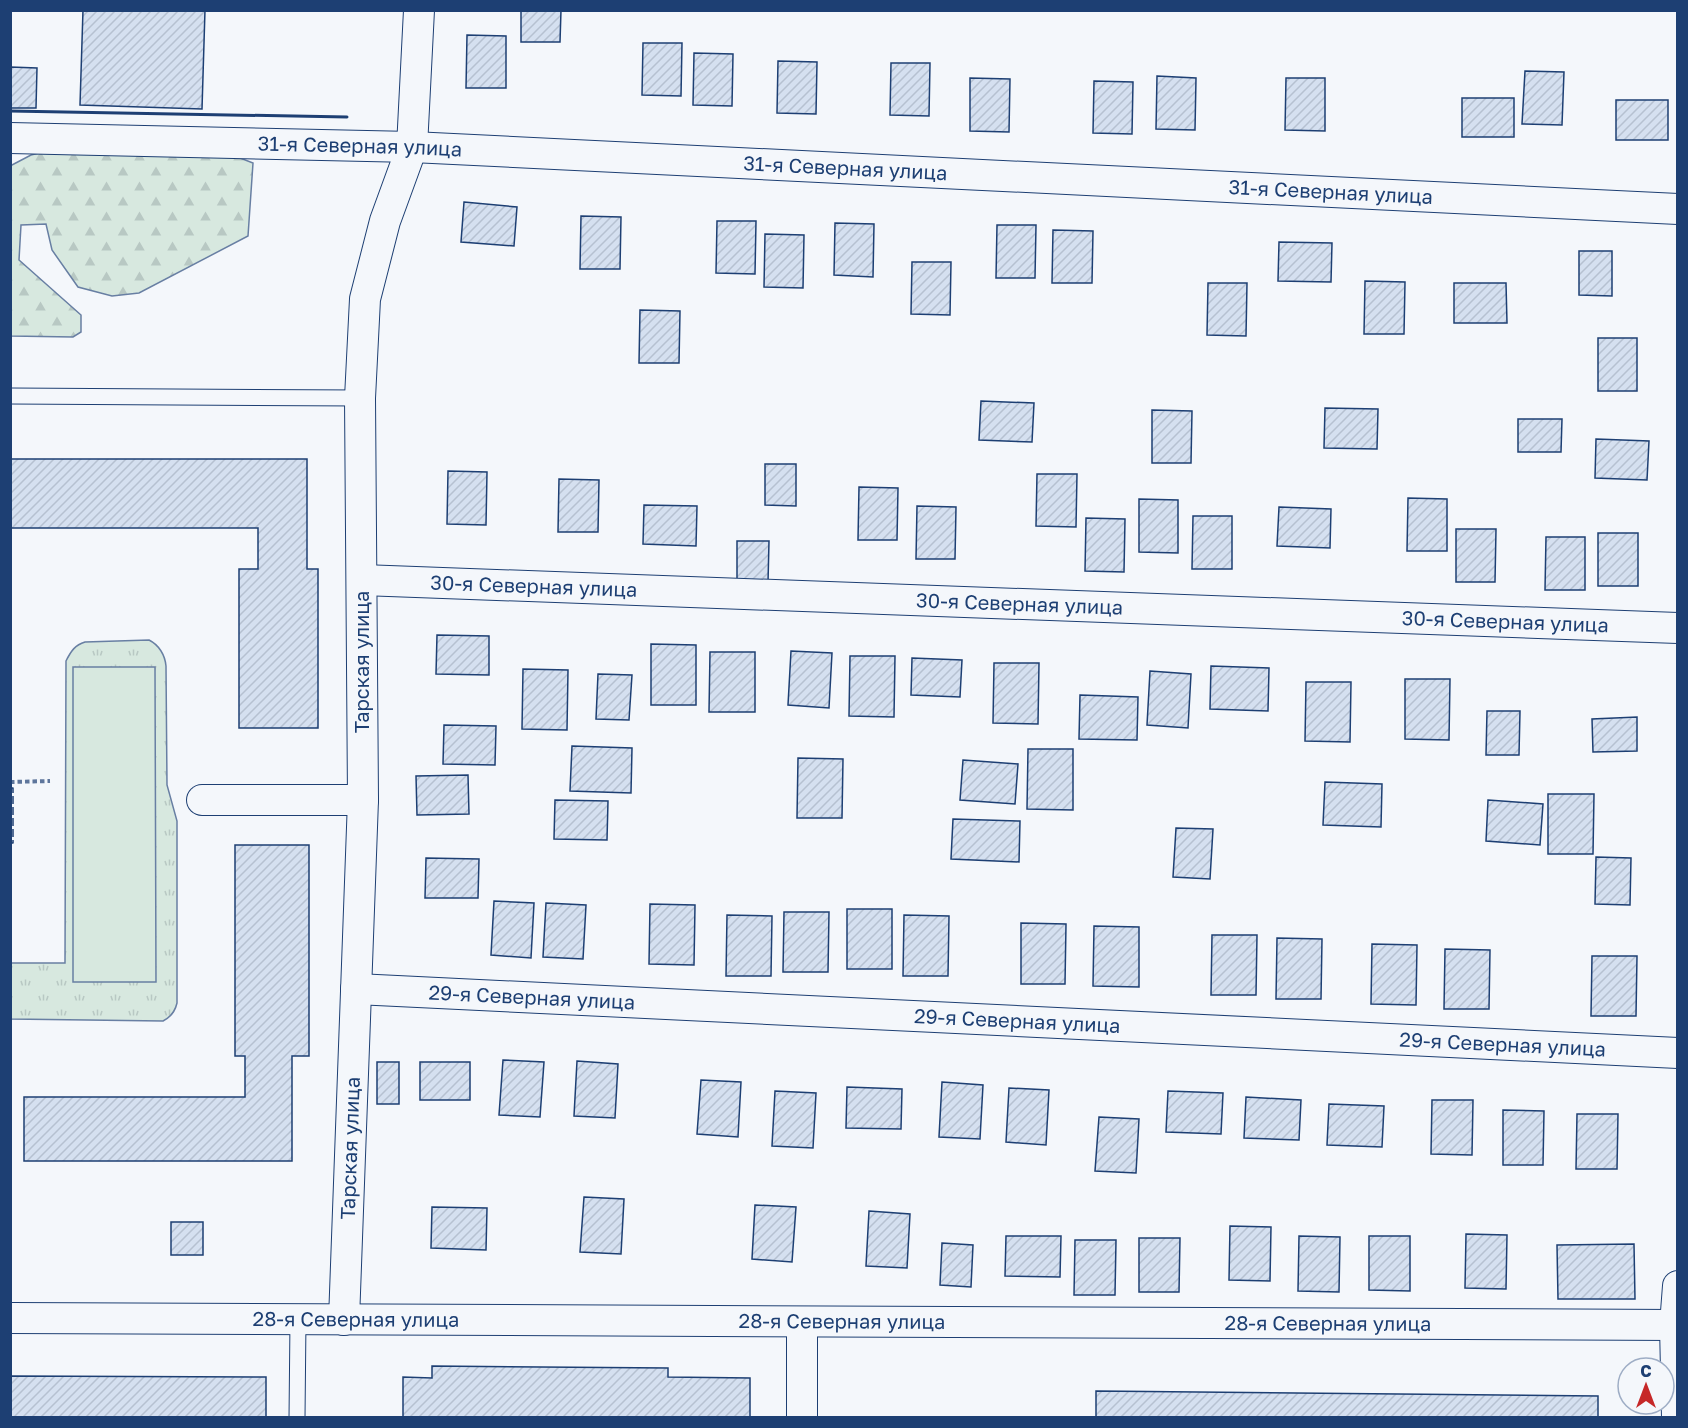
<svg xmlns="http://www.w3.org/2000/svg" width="1688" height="1428" font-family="'Golos Text',sans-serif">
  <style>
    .grass { fill: url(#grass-tufts); stroke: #687fa3; stroke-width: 1.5 }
    .forest { fill: url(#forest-firs); stroke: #687fa3; stroke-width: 1.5 }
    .park { fill: #d7e8df; stroke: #687fa3; stroke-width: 1.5 }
    .building { fill: url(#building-hatch); stroke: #1d3f73; stroke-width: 1.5 }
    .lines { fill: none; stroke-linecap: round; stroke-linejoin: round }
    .service-casing { stroke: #1d3f73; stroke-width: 17 }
    .minor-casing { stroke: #1d3f73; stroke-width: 32 }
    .path { stroke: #5e769c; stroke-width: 4; stroke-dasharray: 4.5 3; stroke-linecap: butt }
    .service { stroke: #f4f7fb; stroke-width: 15 }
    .minor { stroke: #f4f7fb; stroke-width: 30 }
    .fence { stroke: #1d3f73; stroke-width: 1.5; stroke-dasharray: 8 3; stroke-linecap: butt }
    .wall { stroke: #1d3f73; stroke-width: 3 }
    .labels { text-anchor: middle; stroke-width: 4.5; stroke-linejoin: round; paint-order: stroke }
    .street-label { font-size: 20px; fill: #1d3f73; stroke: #f4f7fb }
  </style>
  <defs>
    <pattern id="grass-tufts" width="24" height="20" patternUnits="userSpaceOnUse" patternTransform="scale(1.5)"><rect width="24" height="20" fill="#d7e8df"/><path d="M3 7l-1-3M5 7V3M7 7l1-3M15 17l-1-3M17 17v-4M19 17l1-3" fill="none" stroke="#b8c8c3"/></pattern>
    <pattern id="forest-firs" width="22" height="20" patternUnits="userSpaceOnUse" patternTransform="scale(1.5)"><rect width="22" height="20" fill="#d7e8df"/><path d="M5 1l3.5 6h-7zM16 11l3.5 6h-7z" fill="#b8c8c3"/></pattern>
    <pattern id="building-hatch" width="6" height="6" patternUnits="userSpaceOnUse" patternTransform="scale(1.5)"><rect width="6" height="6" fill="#d5e0f0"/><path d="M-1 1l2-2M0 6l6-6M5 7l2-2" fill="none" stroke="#b6c1d1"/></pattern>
  </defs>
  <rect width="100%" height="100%" fill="#f4f7fb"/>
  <path class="grass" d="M 149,640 C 159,645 165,655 166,666 L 167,785 L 177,821 L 177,1003 C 175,1012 171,1017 163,1021 L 11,1019 L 10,963 L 65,963 L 66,661 C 71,651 75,645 85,642 Z"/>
  <path class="forest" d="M 204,144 L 253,163 L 248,236 L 139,293 L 112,296 L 78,287 L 52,250 L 46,224 L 21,225 L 19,260 L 81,315 L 81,332 L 73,337 L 11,336 L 10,166 L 31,155 L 67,146 Z"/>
  <path class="park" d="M 73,667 L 155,667 L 156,982 L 73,982 Z"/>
  <path class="building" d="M 83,10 L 205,10 L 202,109 L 80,105 Z
    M 521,10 L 561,10 L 560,42 L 521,42 Z
    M 467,35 L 506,36 L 506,88 L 466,88 Z
    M 643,43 L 682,43 L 681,96 L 642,95 Z
    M 694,53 L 733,54 L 732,106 L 693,105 Z
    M 778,61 L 817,62 L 816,114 L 777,113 Z
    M 891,63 L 930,63 L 929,116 L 890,115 Z
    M 10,67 L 37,68 L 36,108 L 10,108 Z
    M 1525,71 L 1564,72 L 1562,125 L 1522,124 Z
    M 1157,76 L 1196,78 L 1195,130 L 1156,129 Z
    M 970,78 L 1010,79 L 1009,132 L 970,131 Z
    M 1286,78 L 1325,78 L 1325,131 L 1285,130 Z
    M 1094,81 L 1133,82 L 1132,134 L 1093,133 Z
    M 1462,98 L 1514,98 L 1514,137 L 1462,137 Z
    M 1616,100 L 1668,100 L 1668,140 L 1616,140 Z
    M 464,202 L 517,207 L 514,246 L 461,242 Z
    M 581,216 L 621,217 L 620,269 L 580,269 Z
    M 717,221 L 756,221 L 755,274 L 716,273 Z
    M 835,223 L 874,224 L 873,277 L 834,275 Z
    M 997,225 L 1036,225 L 1035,278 L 996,278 Z
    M 1053,230 L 1093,231 L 1092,283 L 1052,283 Z
    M 765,234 L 804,235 L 803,288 L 764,287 Z
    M 1279,242 L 1332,243 L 1331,282 L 1278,281 Z
    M 1579,251 L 1612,251 L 1612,296 L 1579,295 Z
    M 912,262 L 951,262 L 950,315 L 911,314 Z
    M 1365,281 L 1405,282 L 1404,334 L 1364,334 Z
    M 1208,283 L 1247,283 L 1246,336 L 1207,335 Z
    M 1454,283 L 1506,283 L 1507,323 L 1454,323 Z
    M 640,310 L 680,311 L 679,363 L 639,363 Z
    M 1598,338 L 1637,338 L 1637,391 L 1598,391 Z
    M 981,401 L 1034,403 L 1032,442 L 979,440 Z
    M 1325,408 L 1378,409 L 1377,449 L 1324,448 Z
    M 1152,410 L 1192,411 L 1191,463 L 1152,463 Z
    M 1518,419 L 1562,419 L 1561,452 L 1518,452 Z
    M 1596,439 L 1649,441 L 1647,480 L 1595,478 Z
    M 10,459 L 307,459 L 307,569 L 318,569 L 318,728 L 239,728 L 239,569 L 258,569 L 258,528 L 10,528 Z
    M 765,464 L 796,464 L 796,506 L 765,505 Z
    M 448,471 L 487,472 L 486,525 L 447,524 Z
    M 1037,474 L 1077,474 L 1076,527 L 1036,526 Z
    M 559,479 L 599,480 L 598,532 L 558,532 Z
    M 859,487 L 898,488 L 897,540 L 858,540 Z
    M 1408,498 L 1447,499 L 1447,551 L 1407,551 Z
    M 1139,499 L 1178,500 L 1178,553 L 1139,552 Z
    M 644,505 L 697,506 L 696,546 L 643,544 Z
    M 917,506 L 956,507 L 955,559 L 916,559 Z
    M 1279,507 L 1331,509 L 1330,548 L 1277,546 Z
    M 1193,516 L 1232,516 L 1232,569 L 1192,569 Z
    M 1086,518 L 1125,519 L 1124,572 L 1085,571 Z
    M 1456,529 L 1496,529 L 1495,582 L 1456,582 Z
    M 1598,533 L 1638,533 L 1638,586 L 1598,586 Z
    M 1546,537 L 1585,537 L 1585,590 L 1545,590 Z
    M 737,541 L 769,541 L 768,583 L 737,582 Z
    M 437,635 L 489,636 L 489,675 L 436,674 Z
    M 651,644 L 696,645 L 696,705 L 651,705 Z
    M 791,651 L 832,653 L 829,708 L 788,705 Z
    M 710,652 L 755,652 L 755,712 L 709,712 Z
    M 850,656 L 895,656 L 894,717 L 849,716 Z
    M 912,658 L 962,660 L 960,697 L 911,695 Z
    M 994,663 L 1039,663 L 1038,724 L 993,723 Z
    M 1211,666 L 1269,668 L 1268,711 L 1210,709 Z
    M 523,669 L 568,670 L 567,730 L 522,729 Z
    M 1150,671 L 1191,674 L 1188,728 L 1147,725 Z
    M 598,674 L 632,675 L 629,720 L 596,719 Z
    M 1405,679 L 1450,679 L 1449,740 L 1405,739 Z
    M 1306,682 L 1351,682 L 1350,742 L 1305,741 Z
    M 1080,695 L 1138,697 L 1137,740 L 1079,739 Z
    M 1487,711 L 1520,711 L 1519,755 L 1486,755 Z
    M 1637,717 L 1637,751 L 1593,752 L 1592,719 Z
    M 444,725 L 496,726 L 495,765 L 443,764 Z
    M 572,746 L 632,748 L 631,793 L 570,791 Z
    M 1028,749 L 1073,749 L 1073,810 L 1027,809 Z
    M 798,758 L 843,759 L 842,818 L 797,818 Z
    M 963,760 L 1018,764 L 1015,804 L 960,800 Z
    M 468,775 L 469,814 L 417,815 L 416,776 Z
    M 1325,782 L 1382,784 L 1381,827 L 1323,825 Z
    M 1548,794 L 1594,794 L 1593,854 L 1548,854 Z
    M 555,800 L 608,801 L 607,840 L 554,839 Z
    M 1488,800 L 1543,804 L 1540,845 L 1486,841 Z
    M 953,819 L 1020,821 L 1019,862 L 951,859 Z
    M 1176,828 L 1213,829 L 1210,879 L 1173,877 Z
    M 235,845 L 309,845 L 309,1056 L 292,1056 L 292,1161 L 24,1161 L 24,1097 L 245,1097 L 245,1056 L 235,1056 Z
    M 1596,857 L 1631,858 L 1630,905 L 1595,904 Z
    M 426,858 L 479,859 L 478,898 L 425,898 Z
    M 494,901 L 534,903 L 531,958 L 491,955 Z
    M 546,903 L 586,905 L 583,959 L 543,957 Z
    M 650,904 L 695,905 L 694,965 L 649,964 Z
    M 847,909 L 892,909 L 892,969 L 847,969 Z
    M 784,912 L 829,912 L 828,972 L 783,972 Z
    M 727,915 L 772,916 L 771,976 L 726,976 Z
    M 904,915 L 949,916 L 948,976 L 903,976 Z
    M 1021,923 L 1066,924 L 1065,984 L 1021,984 Z
    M 1094,926 L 1139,927 L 1139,987 L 1093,986 Z
    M 1212,935 L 1257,935 L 1256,995 L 1211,995 Z
    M 1277,938 L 1322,939 L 1321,999 L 1276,999 Z
    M 1372,944 L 1417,945 L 1416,1005 L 1371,1004 Z
    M 1445,949 L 1490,950 L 1489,1009 L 1444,1009 Z
    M 1592,956 L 1637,956 L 1636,1016 L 1591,1016 Z
    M 503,1060 L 544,1062 L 540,1117 L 499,1115 Z
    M 577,1061 L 618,1064 L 615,1118 L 574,1116 Z
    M 377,1062 L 399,1062 L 399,1104 L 377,1104 Z
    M 420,1062 L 470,1062 L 470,1100 L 420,1100 Z
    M 701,1080 L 741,1082 L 738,1137 L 697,1134 Z
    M 942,1082 L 983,1085 L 980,1139 L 939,1137 Z
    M 847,1087 L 902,1089 L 901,1129 L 846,1128 Z
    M 1009,1088 L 1049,1090 L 1046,1145 L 1006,1142 Z
    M 775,1091 L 816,1093 L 813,1148 L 772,1146 Z
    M 1168,1091 L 1223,1093 L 1221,1134 L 1166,1132 Z
    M 1246,1097 L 1301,1100 L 1299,1140 L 1244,1138 Z
    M 1432,1100 L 1473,1100 L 1472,1155 L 1431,1154 Z
    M 1329,1104 L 1384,1106 L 1382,1147 L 1327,1145 Z
    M 1503,1110 L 1544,1111 L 1543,1165 L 1503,1165 Z
    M 1577,1114 L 1618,1114 L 1617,1169 L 1576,1169 Z
    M 1099,1117 L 1139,1119 L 1136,1173 L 1095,1171 Z
    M 584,1197 L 624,1199 L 621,1254 L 580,1252 Z
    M 755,1205 L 796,1207 L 792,1262 L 752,1259 Z
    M 432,1207 L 487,1208 L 486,1250 L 431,1248 Z
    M 869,1211 L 910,1214 L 907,1268 L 866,1266 Z
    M 171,1222 L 203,1222 L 203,1255 L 171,1255 Z
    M 1230,1226 L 1271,1227 L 1270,1281 L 1229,1280 Z
    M 1466,1234 L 1507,1235 L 1506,1289 L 1465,1288 Z
    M 1006,1236 L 1061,1236 L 1060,1277 L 1005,1276 Z
    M 1299,1236 L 1340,1237 L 1339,1292 L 1298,1291 Z
    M 1369,1236 L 1410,1236 L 1410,1291 L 1369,1290 Z
    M 1139,1238 L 1180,1238 L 1179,1292 L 1139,1292 Z
    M 1075,1240 L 1116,1240 L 1115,1295 L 1074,1295 Z
    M 942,1243 L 973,1245 L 971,1287 L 940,1285 Z
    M 1634,1244 L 1635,1299 L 1558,1299 L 1557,1245 Z
    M 432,1366 L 668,1368 L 668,1377 L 750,1378 L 750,1418 L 403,1418 L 403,1377 L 432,1378 Z
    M 10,1376 L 266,1377 L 266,1418 L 10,1418 Z
    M 1096,1391 L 1598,1396 L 1598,1418 L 1096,1418 Z"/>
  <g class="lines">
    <g class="service-casing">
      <path id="service" d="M 10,396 L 360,398
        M 297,1418 L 298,1320"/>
    </g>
    <g class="minor-casing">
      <g id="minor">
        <path id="s1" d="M 10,138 L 412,147 L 1678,209"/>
        <path id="s2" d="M 362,580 L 1678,628"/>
        <path d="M 202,800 L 363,800"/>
        <path id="s3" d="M 356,989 L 1678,1053"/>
        <path id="s4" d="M 10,1318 L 1675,1325"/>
        <path id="s5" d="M 344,1320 L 363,800 L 360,398 L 365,299 L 385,221 L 412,147 L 419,10"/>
        <path d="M 802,1418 L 802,1322"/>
        <path d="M 1677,1418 L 1675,1325 L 1678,1286"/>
      </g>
    </g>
    <path class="path" d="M 10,782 L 50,781"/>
    <use href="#service" class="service"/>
    <use href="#minor" class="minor"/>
    <path class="fence" d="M 10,788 L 13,788 L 13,843 L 10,843"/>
    <path class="wall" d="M 10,111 L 347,117"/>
  </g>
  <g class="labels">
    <g class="street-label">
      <text dy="7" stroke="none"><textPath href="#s1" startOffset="350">31-я Северная улица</textPath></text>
      <text dy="7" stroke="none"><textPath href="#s1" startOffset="836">31-я Северная улица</textPath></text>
      <text dy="7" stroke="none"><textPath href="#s1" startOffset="1322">31-я Северная улица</textPath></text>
      <text dy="7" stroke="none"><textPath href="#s2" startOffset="172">30-я Северная улица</textPath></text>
      <text dy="7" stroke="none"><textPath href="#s2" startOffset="658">30-я Северная улица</textPath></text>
      <text dy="7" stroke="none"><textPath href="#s2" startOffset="1144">30-я Северная улица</textPath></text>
      <text transform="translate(362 662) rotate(-90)" y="7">Тарская улица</text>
      <text dy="7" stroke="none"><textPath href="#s3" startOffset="176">29-я Северная улица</textPath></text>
      <text dy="7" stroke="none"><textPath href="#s3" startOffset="662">29-я Северная улица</textPath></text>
      <text dy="7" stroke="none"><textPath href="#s3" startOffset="1148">29-я Северная улица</textPath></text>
      <text dy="7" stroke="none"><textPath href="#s5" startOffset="172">Тарская улица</textPath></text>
      <text dy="7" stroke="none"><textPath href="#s4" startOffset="346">28-я Северная улица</textPath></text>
      <text dy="7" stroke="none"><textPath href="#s4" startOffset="832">28-я Северная улица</textPath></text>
      <text dy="7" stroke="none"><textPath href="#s4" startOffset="1318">28-я Северная улица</textPath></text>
    </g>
  </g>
  <rect width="1688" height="1428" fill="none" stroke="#1d3f73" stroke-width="24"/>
  <g transform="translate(1646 1386)"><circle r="28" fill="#f4f7fb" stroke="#9eadc5" stroke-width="1.5"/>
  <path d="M0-4.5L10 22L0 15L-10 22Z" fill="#c62828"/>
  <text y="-9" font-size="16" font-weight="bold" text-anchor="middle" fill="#1d3f73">С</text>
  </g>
</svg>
